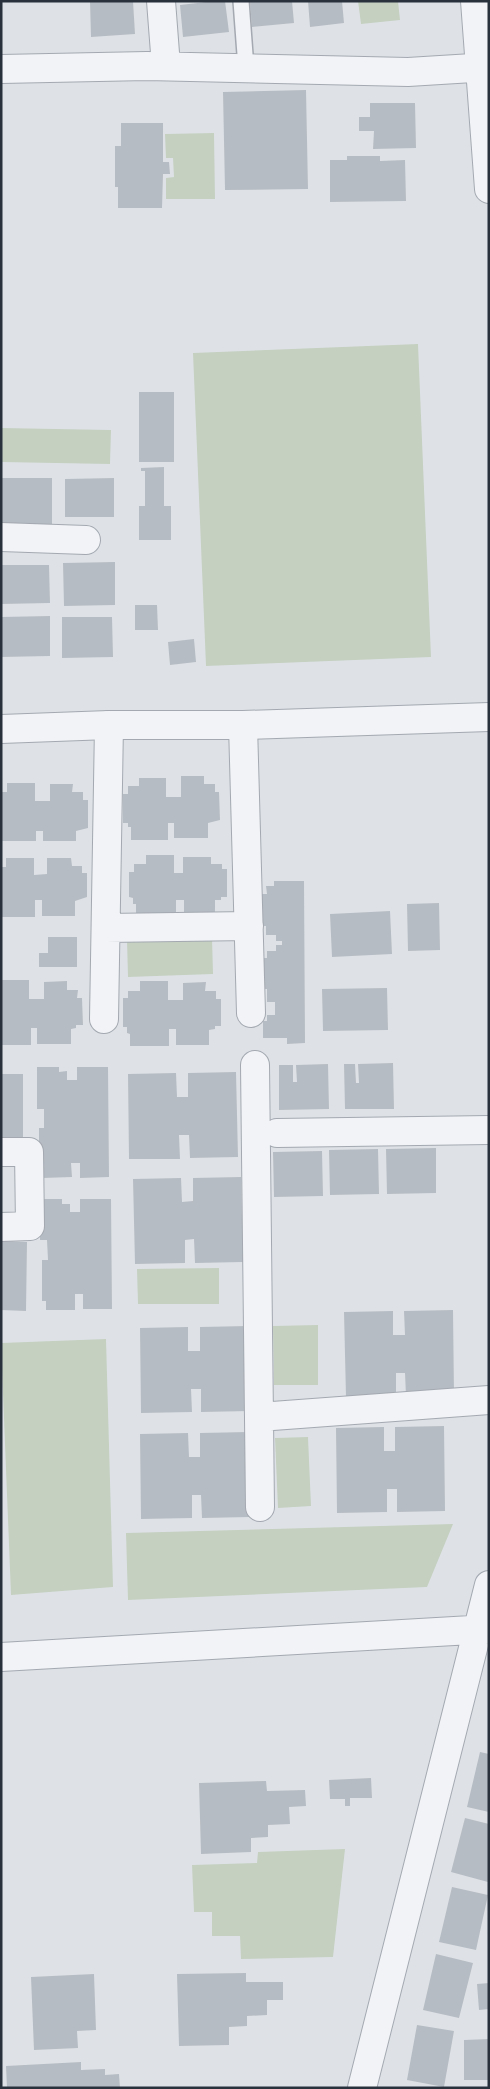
<svg xmlns="http://www.w3.org/2000/svg" width="490" height="2089" font-family="'PT Sans Narrow',sans-serif">
  <style>
    .green { fill: #c5d0c0 }
    .building { fill: #b6bcc3 }
    .lines { fill: none; stroke-linecap: round; stroke-linejoin: round }
    .service-casing { stroke: #a4a9b1; stroke-width: 18 }
    .minor-casing { stroke: #a4a9b1; stroke-width: 30 }
    .tertiary-casing { stroke: #a4a9b1; stroke-width: 30 }
    .service { stroke: #f1f3f6; stroke-width: 15 }
    .minor { stroke: #f1f3f6; stroke-width: 28 }
    .tertiary { stroke: #f1f3f6; stroke-width: 28 }
  </style>
  <rect width="100%" height="100%" fill="#dee2e7"/>
  <path class="green" d="M 358,1 L 398,1 L 400,20 L 361,24 Z
    M 214,133 L 215,199 L 166,199 L 166,178 L 174,177 L 173,158 L 166,158 L 165,134 Z
    M 418,344 L 431,657 L 206,666 L 193,353 Z
    M 1,428 L 111,430 L 110,464 L 1,462 Z
    M 212,937 L 213,974 L 128,977 L 127,940 Z
    M 219,1268 L 219,1304 L 138,1304 L 137,1269 Z
    M 318,1325 L 318,1385 L 274,1385 L 273,1326 Z
    M 106,1339 L 113,1587 L 11,1595 L 1,1343 Z
    M 308,1437 L 311,1506 L 278,1508 L 275,1438 Z
    M 453,1524 L 427,1587 L 128,1600 L 126,1533 Z
    M 345,1849 L 333,1957 L 241,1959 L 240,1936 L 212,1936 L 212,1912 L 194,1912 L 192,1865 L 257,1863 L 258,1852 Z"/>
  <path class="building" d="M 90,1 L 133,1 L 135,34 L 91,37 Z
    M 215,1 L 225,1 L 229,32 L 183,37 L 180,5 Z
    M 250,1 L 292,1 L 294,23 L 252,27 Z
    M 308,1 L 342,1 L 344,23 L 310,27 Z
    M 306,90 L 308,189 L 225,190 L 223,92 Z
    M 370,103 L 415,103 L 416,148 L 373,149 L 374,131 L 359,131 L 359,117 L 370,117 Z
    M 121,123 L 163,123 L 163,162 L 169,162 L 170,174 L 163,174 L 162,208 L 118,208 L 118,187 L 115,187 L 115,146 L 121,146 Z
    M 347,156 L 380,156 L 380,161 L 405,160 L 406,201 L 330,202 L 330,160 L 347,160 Z
    M 139,392 L 174,392 L 174,462 L 139,462 Z
    M 164,467 L 164,506 L 171,506 L 171,540 L 139,540 L 139,506 L 145,506 L 145,471 L 141,471 L 141,468 Z
    M 1,478 L 52,478 L 52,525 L 1,525 Z
    M 114,478 L 114,517 L 65,517 L 65,479 Z
    M 115,562 L 115,605 L 64,606 L 63,563 Z
    M 1,565 L 49,565 L 50,603 L 1,604 Z
    M 135,605 L 157,605 L 158,630 L 135,630 Z
    M 50,616 L 50,656 L 1,657 L 1,617 Z
    M 62,617 L 112,617 L 113,657 L 62,658 Z
    M 194,639 L 196,662 L 170,665 L 168,642 Z
    M 181,776 L 204,776 L 204,784 L 215,784 L 215,792 L 219,792 L 220,820 L 208,823 L 208,838 L 174,838 L 174,823 L 168,823 L 168,840 L 131,840 L 131,827 L 128,827 L 128,823 L 123,823 L 123,794 L 128,794 L 128,786 L 139,786 L 139,778 L 166,778 L 166,797 L 181,797 Z
    M 7,783 L 35,783 L 35,801 L 50,801 L 50,784 L 73,784 L 72,792 L 83,792 L 83,800 L 88,800 L 88,828 L 76,831 L 76,841 L 43,841 L 43,831 L 36,831 L 36,841 L 1,841 L 1,792 L 7,792 Z
    M 146,855 L 174,855 L 174,873 L 183,873 L 183,857 L 211,857 L 211,864 L 222,864 L 222,869 L 227,869 L 227,897 L 221,897 L 221,900 L 215,900 L 215,915 L 184,915 L 184,900 L 176,900 L 176,917 L 136,917 L 136,904 L 133,904 L 133,898 L 129,897 L 129,872 L 134,872 L 134,864 L 146,864 Z
    M 6,858 L 34,858 L 34,875 L 47,874 L 47,858 L 71,858 L 72,866 L 82,866 L 82,873 L 87,873 L 87,897 L 75,901 L 75,916 L 42,916 L 42,900 L 35,900 L 35,917 L 1,917 L 1,867 L 6,867 Z
    M 274,881 L 304,881 L 305,1043 L 287,1044 L 287,1038 L 263,1038 L 263,1021 L 267,1021 L 267,1015 L 275,1015 L 275,1002 L 267,1002 L 267,989 L 262,989 L 262,958 L 267,958 L 267,951 L 276,951 L 276,945 L 282,945 L 282,941 L 276,941 L 276,935 L 266,935 L 266,926 L 262,926 L 262,894 L 267,894 L 266,886 L 274,886 Z
    M 439,903 L 440,950 L 408,951 L 407,904 Z
    M 390,911 L 392,954 L 332,957 L 330,914 Z
    M 48,937 L 77,937 L 77,967 L 39,967 L 39,953 L 48,953 Z
    M 2,980 L 29,980 L 29,999 L 44,999 L 44,982 L 67,981 L 67,990 L 78,990 L 77,998 L 82,998 L 83,1025 L 76,1025 L 76,1028 L 71,1029 L 71,1044 L 37,1044 L 37,1028 L 31,1028 L 31,1045 L 1,1045 Z
    M 140,981 L 168,981 L 168,1000 L 183,1000 L 183,983 L 206,982 L 205,991 L 216,991 L 216,999 L 221,999 L 221,1026 L 215,1026 L 215,1029 L 209,1030 L 209,1045 L 176,1045 L 176,1029 L 169,1029 L 169,1046 L 130,1046 L 130,1034 L 127,1033 L 127,1027 L 123,1027 L 123,998 L 128,998 L 128,991 L 140,991 Z
    M 387,988 L 388,1030 L 323,1031 L 322,989 Z
    M 393,1063 L 394,1109 L 345,1109 L 344,1064 L 355,1064 L 356,1083 L 359,1083 L 358,1064 Z
    M 328,1064 L 329,1109 L 279,1110 L 279,1065 L 293,1065 L 293,1082 L 297,1082 L 296,1065 Z
    M 37,1067 L 59,1067 L 59,1072 L 67,1071 L 67,1080 L 77,1080 L 77,1067 L 108,1067 L 109,1177 L 80,1178 L 80,1163 L 71,1163 L 72,1177 L 42,1178 L 39,1169 L 39,1128 L 44,1128 L 44,1109 L 37,1109 Z
    M 236,1072 L 238,1157 L 190,1158 L 189,1135 L 179,1135 L 180,1159 L 129,1159 L 128,1074 L 176,1073 L 177,1097 L 188,1097 L 188,1073 Z
    M 1,1074 L 23,1074 L 23,1143 L 1,1143 Z
    M 436,1148 L 436,1193 L 387,1194 L 386,1149 Z
    M 378,1149 L 379,1194 L 330,1195 L 329,1150 Z
    M 322,1151 L 323,1196 L 274,1197 L 273,1152 Z
    M 241,1177 L 243,1262 L 195,1263 L 194,1239 L 185,1240 L 185,1263 L 135,1264 L 133,1179 L 181,1178 L 182,1202 L 193,1201 L 193,1178 Z
    M 40,1199 L 62,1199 L 62,1204 L 70,1204 L 70,1212 L 80,1212 L 80,1199 L 111,1199 L 112,1309 L 83,1309 L 83,1294 L 75,1294 L 75,1310 L 46,1310 L 46,1301 L 42,1301 L 42,1260 L 48,1260 L 47,1240 L 40,1240 Z
    M 1,1241 L 27,1242 L 26,1311 L 1,1310 Z
    M 453,1310 L 454,1395 L 406,1396 L 405,1373 L 396,1373 L 396,1396 L 346,1397 L 344,1312 L 393,1311 L 393,1335 L 405,1335 L 404,1311 Z
    M 248,1326 L 250,1411 L 201,1412 L 201,1389 L 191,1389 L 192,1412 L 141,1413 L 140,1328 L 188,1327 L 188,1351 L 200,1351 L 200,1327 Z
    M 444,1426 L 445,1511 L 397,1512 L 397,1489 L 387,1489 L 387,1512 L 337,1513 L 336,1428 L 384,1427 L 384,1451 L 395,1451 L 395,1427 Z
    M 248,1432 L 250,1517 L 202,1518 L 201,1495 L 192,1495 L 192,1518 L 141,1519 L 140,1434 L 188,1433 L 189,1457 L 200,1457 L 200,1433 Z
    M 480,1752 L 489,1754 L 489,1812 L 467,1807 Z
    M 371,1778 L 372,1798 L 350,1798 L 350,1806 L 345,1806 L 345,1799 L 330,1799 L 329,1780 Z
    M 266,1781 L 267,1791 L 305,1790 L 306,1806 L 289,1807 L 290,1824 L 268,1825 L 268,1837 L 251,1838 L 251,1852 L 201,1854 L 199,1783 Z
    M 465,1818 L 489,1824 L 488,1882 L 451,1872 Z
    M 452,1887 L 488,1895 L 476,1950 L 439,1942 Z
    M 436,1954 L 473,1963 L 459,2018 L 423,2010 Z
    M 246,1973 L 246,1982 L 283,1982 L 283,2000 L 267,2000 L 267,2015 L 247,2016 L 247,2026 L 229,2027 L 229,2045 L 179,2046 L 177,1974 Z
    M 94,1974 L 96,2030 L 77,2031 L 78,2048 L 34,2050 L 31,1977 Z
    M 489,1983 L 489,2009 L 479,2010 L 477,1984 Z
    M 417,2025 L 454,2031 L 444,2087 L 407,2080 Z
    M 489,2039 L 489,2080 L 464,2080 L 464,2040 Z
    M 81,2062 L 81,2070 L 105,2069 L 105,2075 L 119,2074 L 120,2088 L 7,2088 L 6,2066 Z"/>
  <g class="lines">
    <g class="service-casing">
      <path id="service" d="M 241,1 L 246,68"/>
    </g>
    <g class="minor-casing">
      <path id="minor" d="M 161,1 L 166,66
        M 475,1 L 489,189
        M 1,69 L 147,66 L 408,72 L 489,67
        M 1,537 L 86,540
        M 243,725 L 251,1013
        M 106,928 L 249,926
        M 104,1019 L 109,725
        M 255,1065 L 260,1507
        M 277,1133 L 489,1130
        M 1,1152 L 29,1152 L 30,1226 L 1,1227
        M 259,1417 L 489,1400
        M 1,1657 L 489,1629
        M 362,2088 L 489,1585"/>
    </g>
    <g class="tertiary-casing">
      <path id="tertiary" d="M 1,729 L 109,725 L 243,725 L 489,717"/>
    </g>
    <use href="#service" class="service"/>
    <use href="#minor" class="minor"/>
    <use href="#tertiary" class="tertiary"/>
  </g>
  <rect width="490" height="2089" fill="none" stroke="#29313d" stroke-width="5"/>
</svg>
